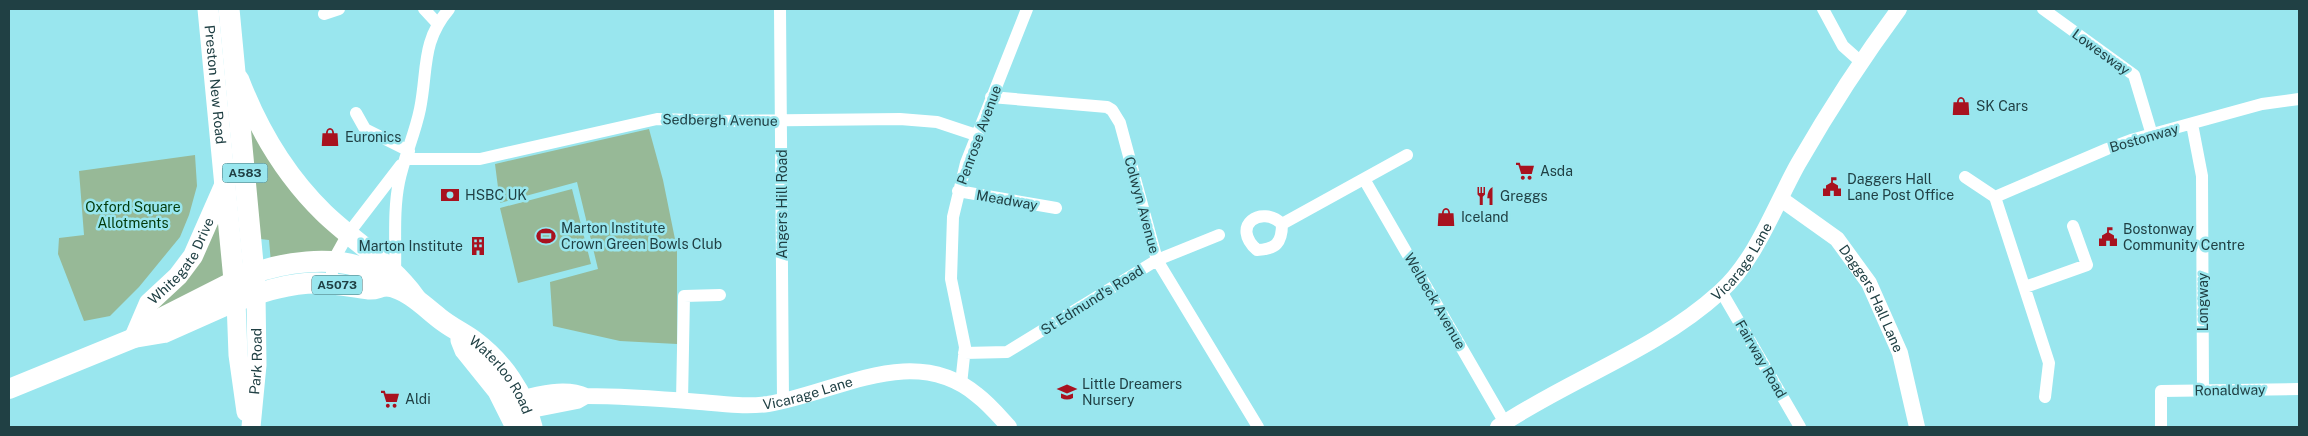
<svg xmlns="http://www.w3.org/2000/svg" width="2308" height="436" font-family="'Public Sans',sans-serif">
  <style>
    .green { fill: #97b997 }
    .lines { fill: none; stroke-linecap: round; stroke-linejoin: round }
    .minor { stroke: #fff; stroke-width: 12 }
    .tertiary { stroke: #fff; stroke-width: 16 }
    .secondary { stroke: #fff; stroke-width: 19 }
    .primary { stroke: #fff; stroke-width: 20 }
    .trunk { stroke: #fff; stroke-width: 21 }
    .labels { text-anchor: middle; stroke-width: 5; stroke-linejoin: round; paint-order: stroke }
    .shield { fill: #99e6ee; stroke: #447277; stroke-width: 1 }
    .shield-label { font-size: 12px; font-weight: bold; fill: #204044 }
    .street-label { font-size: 14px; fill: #204044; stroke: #99e6ee }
    .poi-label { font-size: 14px; fill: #204044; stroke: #99e6ee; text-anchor: start }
    .park-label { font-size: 14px; fill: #023a0a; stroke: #99e6ee }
  </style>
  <rect width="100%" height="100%" fill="#99e6ee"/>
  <path class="green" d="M 252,124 L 340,240 L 330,255 L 271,263 L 269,240 L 260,239 L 250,132 Z
    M 649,129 L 663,180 L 677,249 L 677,344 L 620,341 L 553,326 L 550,282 L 598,269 L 577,182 L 500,203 L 495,164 Z
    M 195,155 L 197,186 L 189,215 L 180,237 L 139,287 L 110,316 L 84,321 L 58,254 L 59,238 L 84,235 L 79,171 Z
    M 226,181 L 234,281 L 159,319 L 149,303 L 162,291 Z
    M 572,189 L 591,264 L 518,283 L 500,208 Z"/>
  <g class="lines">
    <path class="minor" d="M 424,9 L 437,23
      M 780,9 L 783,400
      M 1823,9 L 1843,46 L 1861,62
      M 2043,9 L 2134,75 L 2152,135
      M 324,14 L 339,9
      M 991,97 L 1107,107 L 1112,110 L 1120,123 L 1157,260 L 1258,427
      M 356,113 L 365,129 L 409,151
      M 2192,124 L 2202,176 L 2203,390
      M 405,159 L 480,159 L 657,119 L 724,121 L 900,119 L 937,122 L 976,135
      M 1965,177 L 1995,197 L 2107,149 L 2131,140 L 2262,104 L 2299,99
      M 1364,179 L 1505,423
      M 958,191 L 1056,208
      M 1995,197 L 2049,363 L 2045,397
      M 1282,224 C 1261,204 1230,226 1257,250 C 1276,249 1282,243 1282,224 L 1407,155
      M 395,273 C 396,243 393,211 399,182 C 404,157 415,134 420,109 C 428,69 421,42 449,9
      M 331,284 L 333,261 L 348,234 L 401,165
      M 2025,287 L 2087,265 L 2073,226
      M 1721,291 L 1800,427
      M 964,353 L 1007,352 L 1157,260 L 1219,235
      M 961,384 L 965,347 L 951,279 L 953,217 L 966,163 L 1027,9
      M 682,401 L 684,296 L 720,295
      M 2161,427 L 2161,391 L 2299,389"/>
    <g class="tertiary">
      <path id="s1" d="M 1781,199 L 1837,239 L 1869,283 L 1900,353 L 1917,427"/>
      <path id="s2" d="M 512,401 C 535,395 564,386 586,396 C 624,396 662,399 700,402 C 722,404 745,407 768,404 C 837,393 913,342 977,395 C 989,404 999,416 1009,427"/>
      <path d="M 516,413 L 577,401 L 584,397"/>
      <path id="s3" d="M 1498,427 C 1569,379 1655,351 1720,292 C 1756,260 1775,205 1798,164 C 1829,110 1862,59 1899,9"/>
    </g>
    <g class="secondary">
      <path d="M 236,301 L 238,355 L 246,412"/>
      <path id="s4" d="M 251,427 L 257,365 L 256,295"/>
    </g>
    <g class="primary">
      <path d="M 239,79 C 258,129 285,175 324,213 C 354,242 391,263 416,298"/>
      <path d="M 137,335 L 159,319 L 234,281"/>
      <path id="s5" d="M 134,338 L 149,303 L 178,276 L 193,256 L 226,181"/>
      <path d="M 9,389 L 134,338 L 164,333 L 236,301"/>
    </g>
    <g class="trunk">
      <path id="s6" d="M 208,9 L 236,301 C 262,292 289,283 317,283 C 334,283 352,287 369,289 C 376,290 382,285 388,286 C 407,289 424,306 439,318 C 450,327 463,333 474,341 C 502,362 524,393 532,427"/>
      <path d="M 229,9 L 256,295"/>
      <path d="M 241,278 C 279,262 335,253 373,272 C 378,274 383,281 386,286"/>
      <path d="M 461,340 L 465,350 L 498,391 L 516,427"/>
    </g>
  </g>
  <defs>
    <g id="shop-bare" transform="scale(1.5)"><path d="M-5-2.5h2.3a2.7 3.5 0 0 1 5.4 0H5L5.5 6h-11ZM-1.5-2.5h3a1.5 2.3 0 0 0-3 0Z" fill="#a8121f" stroke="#99e6ee" stroke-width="2.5" paint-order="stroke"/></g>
    <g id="supermarket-bare" transform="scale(1.5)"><path d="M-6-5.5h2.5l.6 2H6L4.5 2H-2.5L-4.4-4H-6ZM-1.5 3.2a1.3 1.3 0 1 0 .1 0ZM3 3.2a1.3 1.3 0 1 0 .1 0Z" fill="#a8121f" stroke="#99e6ee" stroke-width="2.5" paint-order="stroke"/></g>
    <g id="civic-bare" transform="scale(1.5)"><path d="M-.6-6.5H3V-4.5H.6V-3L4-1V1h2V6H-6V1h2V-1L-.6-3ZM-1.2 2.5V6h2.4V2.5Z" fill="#a8121f" stroke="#99e6ee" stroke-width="2.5" paint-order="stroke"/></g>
    <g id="bank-bare" transform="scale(1.5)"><path d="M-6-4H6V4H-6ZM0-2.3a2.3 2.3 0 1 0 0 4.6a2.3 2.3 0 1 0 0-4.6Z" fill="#a8121f" stroke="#99e6ee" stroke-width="2.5" paint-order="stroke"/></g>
    <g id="restaurant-bare" transform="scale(1.5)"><path d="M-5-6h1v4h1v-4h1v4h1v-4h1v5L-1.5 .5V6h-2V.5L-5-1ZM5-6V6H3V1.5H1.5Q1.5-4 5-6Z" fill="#a8121f" stroke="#99e6ee" stroke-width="2.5" paint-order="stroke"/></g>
    <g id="stadium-bare" transform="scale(1.5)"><path d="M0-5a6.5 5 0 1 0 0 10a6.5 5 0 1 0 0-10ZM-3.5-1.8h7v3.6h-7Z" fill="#a8121f" stroke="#99e6ee" stroke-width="2.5" paint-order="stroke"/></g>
    <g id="building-bare" transform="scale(1.5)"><path d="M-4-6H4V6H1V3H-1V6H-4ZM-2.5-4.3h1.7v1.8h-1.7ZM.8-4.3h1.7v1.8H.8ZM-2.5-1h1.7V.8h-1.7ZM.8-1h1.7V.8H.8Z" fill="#a8121f" stroke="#99e6ee" stroke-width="2.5" paint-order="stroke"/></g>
    <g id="school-bare" transform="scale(1.5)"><path d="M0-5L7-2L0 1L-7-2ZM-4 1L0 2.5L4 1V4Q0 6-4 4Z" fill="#a8121f" stroke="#99e6ee" stroke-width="2.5" paint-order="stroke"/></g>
  </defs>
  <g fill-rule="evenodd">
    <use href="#shop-bare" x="1961" y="106"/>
    <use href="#shop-bare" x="330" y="137"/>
    <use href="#supermarket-bare" x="1525" y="171"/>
    <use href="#civic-bare" x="1832" y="187"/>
    <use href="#bank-bare" x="450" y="195"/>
    <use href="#restaurant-bare" x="1485" y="196"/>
    <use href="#shop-bare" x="1446" y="217"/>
    <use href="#stadium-bare" x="546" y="236"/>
    <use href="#civic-bare" x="2108" y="237"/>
    <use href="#building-bare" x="478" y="246"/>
    <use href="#school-bare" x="1067" y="392"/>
    <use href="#supermarket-bare" x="390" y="399"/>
  </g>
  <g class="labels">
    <g class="shield">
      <rect x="222.5" y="163.5" width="45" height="19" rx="4"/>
      <rect x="312" y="275.5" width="50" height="19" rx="4"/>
    </g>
    <g class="shield-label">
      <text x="245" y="177">A583</text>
      <text x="337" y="289">A5073</text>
    </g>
    <g class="street-label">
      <text transform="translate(2101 52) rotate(36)" y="5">Lowesway</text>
      <text dy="5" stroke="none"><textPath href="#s6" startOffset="76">Preston New Road</textPath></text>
      <text transform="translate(720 120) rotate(1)" y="5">Sedbergh Avenue</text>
      <text transform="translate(979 135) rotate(-70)" y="5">Penrose Avenue</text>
      <text transform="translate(2144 138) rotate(-16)" y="5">Bostonway</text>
      <text transform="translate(1007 200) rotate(10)" y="5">Meadway</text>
      <text transform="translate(782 204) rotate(-90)" y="5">Angers Hill Road</text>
      <text transform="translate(1142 205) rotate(75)" y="5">Colwyn Avenue</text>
      <text dy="5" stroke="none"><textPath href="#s5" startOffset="92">Whitegate Drive</textPath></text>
      <text dy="5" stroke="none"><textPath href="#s3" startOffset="298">Vicarage Lane</textPath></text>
      <text dy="5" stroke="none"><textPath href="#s1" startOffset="138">Daggers Hall Lane</textPath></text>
      <text transform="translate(1092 300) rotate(-32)" y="5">St Edmund's Road</text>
      <text transform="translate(1435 301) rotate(60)" y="5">Welbeck Avenue</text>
      <text transform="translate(2203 302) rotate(-90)" y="5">Longway</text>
      <text transform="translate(1761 359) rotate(60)" y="5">Fairway Road</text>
      <text dy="5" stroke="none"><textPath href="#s4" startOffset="66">Park Road</textPath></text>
      <text dy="5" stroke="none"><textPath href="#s6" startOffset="595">Waterloo Road</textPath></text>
      <text transform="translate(2230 390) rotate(-1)" y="5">Ronaldway</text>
      <text dy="5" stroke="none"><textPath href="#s2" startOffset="299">Vicarage Lane</textPath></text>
    </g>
    <g class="poi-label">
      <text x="1976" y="111">SK Cars</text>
      <text x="345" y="142">Euronics</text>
      <text x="1540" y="176">Asda</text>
      <text x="1847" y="184">Daggers Hall<tspan x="1847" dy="16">Lane Post Office</tspan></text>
      <text x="465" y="200">HSBC UK</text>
      <text x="1500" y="201">Greggs</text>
      <text x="1461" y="222">Iceland</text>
      <text x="561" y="233">Marton Institute<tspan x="561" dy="16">Crown Green Bowls Club</tspan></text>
      <text x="2123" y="234">Bostonway<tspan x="2123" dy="16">Community Centre</tspan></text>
      <text x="463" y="251" text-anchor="end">Marton Institute</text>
      <text x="1082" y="389">Little Dreamers<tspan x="1082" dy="16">Nursery</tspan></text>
      <text x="405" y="404">Aldi</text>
    </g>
    <g class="park-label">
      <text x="133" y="212">Oxford Square<tspan x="133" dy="16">Allotments</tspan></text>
    </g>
  </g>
  <rect width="2308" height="436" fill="none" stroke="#204044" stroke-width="20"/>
</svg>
